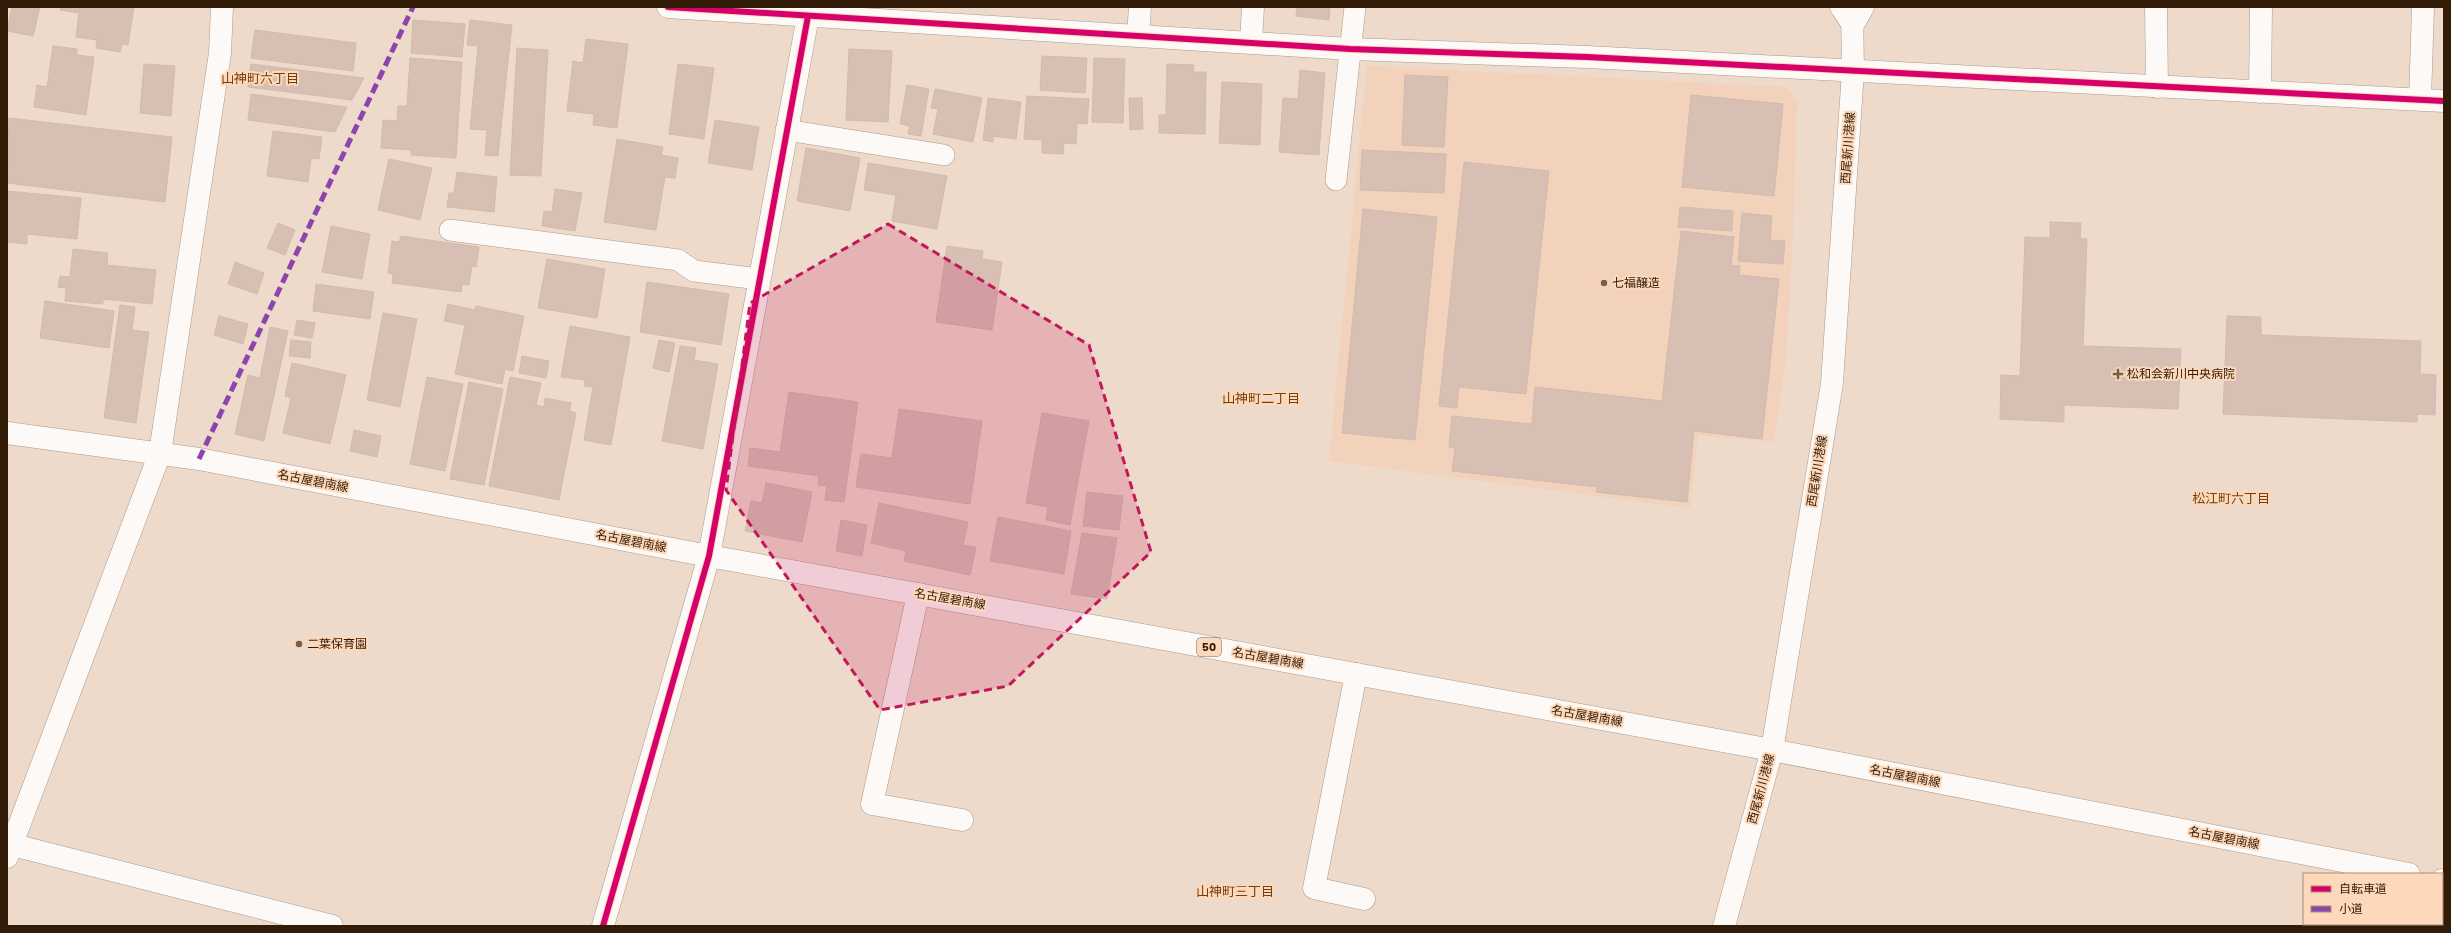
<svg xmlns="http://www.w3.org/2000/svg" width="2451" height="933" font-family="Poppins,'Noto Sans JP',sans-serif">
  <style>
    .built { fill: #f2d2ba }
    .building { fill: #d7c0b3; stroke: #d1baae }
    .lines { fill: none; stroke-linecap: round; stroke-linejoin: round }
    .lane-casing { stroke: #ad9989; stroke-width: 22 }
    .street-casing { stroke: #ad9989; stroke-width: 23 }
    .secondary-casing { stroke: #ad9989; stroke-width: 23 }
    .primary-casing { stroke: #ad9989; stroke-width: 23 }
    .lane { stroke: #fcf9f7; stroke-width: 21 }
    .street { stroke: #fcf9f7; stroke-width: 22 }
    .secondary { stroke: #fcf9f7; stroke-width: 22 }
    .primary { stroke: #fcf9f7; stroke-width: 22 }
    .quiet { stroke: #8e44ad; stroke-width: 5; stroke-dasharray: 10 5; stroke-linecap: butt }
    .cycleway-casing { stroke: #fdd8bb; stroke-width: 8 }
    .cycleway { stroke: #d6006c; stroke-width: 6 }
    .marked { fill: #c2185b; fill-opacity: 0.2; stroke: #c2185b; stroke-width: 3; stroke-dasharray: 8 5; stroke-linejoin: round }
    .poi-dot { fill: #745e4c; stroke: #fdd8bb; stroke-width: 1.5 }
    .labels { text-anchor: middle; stroke-width: 4; stroke-linejoin: round; paint-order: stroke }
    .shield { fill: #fdd8bb; stroke: #6f543e; stroke-width: 1 }
    .shield-label { font-size: 11px; font-weight: bold; fill: #321c08 }
    .street-label { font-size: 12px; fill: #321c08; stroke: #fdd8bb }
    .poi-label { font-size: 12px; fill: #321c08; stroke: #fdd8bb; text-anchor: start }
    .neighbourhood-label { font-size: 13px; fill: #733f0b; stroke: #fdd8bb }
  </style>
  <rect width="100%" height="100%" fill="#eedaca"/>
  <path class="built" d="M 1367,66 L 1786,87 L 1797,101 L 1793,236 L 1786,360 L 1774,442 L 1698,435 L 1690,508 L 1329,461 Z"/>
  <path class="building" d="M 12,7 L 40,7 L 33,36 L 7,31 Z
    M 60,7 L 134,7 L 128,45 L 122,44 L 120,52 L 96,48 L 97,40 L 76,37 L 79,13 L 60,10 Z
    M 1297,7 L 1330,7 L 1329,20 L 1296,16 Z
    M 413,20 L 465,24 L 462,57 L 411,53 Z
    M 470,20 L 512,25 L 498,156 L 485,155 L 487,130 L 470,129 L 478,46 L 467,45 Z
    M 255,30 L 356,43 L 353,71 L 251,58 Z
    M 586,39 L 628,44 L 617,128 L 593,125 L 594,114 L 567,111 L 573,61 L 583,63 Z
    M 53,46 L 77,49 L 77,55 L 94,57 L 86,115 L 34,107 L 37,85 L 47,87 Z
    M 517,48 L 548,50 L 541,176 L 510,175 Z
    M 849,49 L 892,51 L 888,122 L 846,120 Z
    M 1042,56 L 1087,58 L 1085,93 L 1040,90 Z
    M 410,58 L 462,62 L 456,158 L 411,155 L 411,150 L 381,148 L 383,120 L 397,121 L 398,106 L 407,106 Z
    M 1094,58 L 1125,59 L 1123,123 L 1092,122 Z
    M 144,64 L 175,66 L 171,116 L 140,113 Z
    M 251,64 L 364,78 L 352,100 L 248,87 Z
    M 678,64 L 714,68 L 704,139 L 669,134 Z
    M 1167,64 L 1194,65 L 1193,72 L 1206,72 L 1205,134 L 1159,133 L 1159,115 L 1166,115 Z
    M 1300,70 L 1325,73 L 1319,155 L 1279,152 L 1283,98 L 1298,99 Z
    M 1405,75 L 1448,77 L 1444,147 L 1402,145 Z
    M 1222,82 L 1262,84 L 1260,145 L 1219,143 Z
    M 907,85 L 929,89 L 921,136 L 908,134 L 910,126 L 900,124 Z
    M 935,89 L 982,98 L 973,142 L 933,134 L 938,109 L 931,108 Z
    M 251,94 L 347,107 L 335,132 L 248,120 Z
    M 1691,95 L 1783,104 L 1774,196 L 1682,187 Z
    M 1027,96 L 1089,99 L 1087,124 L 1077,123 L 1076,144 L 1064,143 L 1063,154 L 1042,153 L 1042,140 L 1024,139 Z
    M 988,98 L 1021,102 L 1016,139 L 993,136 L 993,142 L 983,140 Z
    M 1129,98 L 1142,98 L 1143,129 L 1130,130 Z
    M 9,118 L 172,137 L 165,202 L 7,183 Z
    M 715,120 L 759,127 L 752,170 L 708,163 Z
    M 273,131 L 322,137 L 319,159 L 311,158 L 308,182 L 267,176 Z
    M 617,139 L 663,147 L 661,155 L 678,158 L 675,178 L 665,177 L 656,230 L 604,222 Z
    M 806,148 L 860,158 L 850,211 L 797,201 Z
    M 1362,150 L 1446,154 L 1444,193 L 1360,190 Z
    M 389,159 L 432,168 L 420,220 L 378,210 Z
    M 1464,162 L 1549,171 L 1526,394 L 1459,387 L 1457,408 L 1439,406 Z
    M 868,163 L 947,176 L 937,229 L 892,221 L 896,195 L 864,190 Z
    M 457,172 L 497,177 L 494,212 L 447,207 L 449,193 L 454,193 Z
    M 555,189 L 582,193 L 575,231 L 542,226 L 544,211 L 552,212 Z
    M 7,191 L 81,198 L 77,239 L 27,234 L 27,244 L 7,242 Z
    M 1680,207 L 1733,211 L 1732,231 L 1678,227 Z
    M 1363,209 L 1437,217 L 1415,440 L 1342,433 Z
    M 1742,213 L 1772,216 L 1770,240 L 1785,241 L 1783,264 L 1738,261 Z
    M 2050,222 L 2081,223 L 2080,238 L 2087,239 L 2083,346 L 2181,349 L 2178,409 L 2064,405 L 2064,422 L 2000,419 L 2001,375 L 2020,376 L 2025,237 L 2050,238 Z
    M 278,223 L 295,230 L 285,255 L 267,248 Z
    M 331,226 L 370,234 L 362,279 L 322,272 Z
    M 1681,231 L 1734,237 L 1731,265 L 1740,266 L 1739,275 L 1779,279 L 1762,439 L 1694,431 L 1687,502 L 1596,492 L 1597,487 L 1452,471 L 1455,448 L 1449,447 L 1452,416 L 1532,424 L 1535,387 L 1662,401 Z
    M 401,236 L 479,247 L 476,267 L 472,266 L 469,285 L 462,284 L 461,292 L 392,283 L 393,274 L 388,273 L 392,241 L 399,242 Z
    M 947,246 L 983,251 L 982,259 L 1002,262 L 992,330 L 936,322 Z
    M 73,249 L 108,253 L 107,265 L 156,270 L 152,304 L 103,299 L 103,304 L 65,301 L 66,288 L 58,287 L 60,276 L 70,277 Z
    M 547,259 L 605,269 L 597,318 L 538,308 Z
    M 235,262 L 264,273 L 257,294 L 228,284 Z
    M 647,282 L 729,294 L 721,345 L 640,332 Z
    M 316,284 L 374,292 L 370,319 L 313,311 Z
    M 45,301 L 114,311 L 109,348 L 40,338 Z
    M 448,304 L 475,310 L 476,306 L 524,316 L 513,371 L 505,369 L 502,384 L 455,374 L 465,325 L 444,321 Z
    M 120,305 L 135,307 L 132,330 L 149,332 L 136,423 L 104,418 Z
    M 383,313 L 417,319 L 400,407 L 367,400 Z
    M 219,316 L 248,324 L 243,344 L 214,335 Z
    M 2227,316 L 2261,317 L 2261,335 L 2421,341 L 2420,374 L 2436,375 L 2435,415 L 2417,414 L 2417,422 L 2223,414 Z
    M 297,320 L 315,323 L 312,338 L 294,335 Z
    M 570,326 L 630,337 L 611,445 L 584,440 L 593,387 L 584,386 L 585,380 L 561,377 Z
    M 270,327 L 288,331 L 264,441 L 235,434 L 248,375 L 260,378 Z
    M 291,340 L 311,342 L 310,358 L 289,356 Z
    M 659,340 L 675,343 L 669,372 L 653,368 Z
    M 680,346 L 696,348 L 694,360 L 718,364 L 703,449 L 662,441 Z
    M 522,356 L 549,361 L 546,378 L 519,373 Z
    M 292,363 L 346,375 L 330,444 L 283,433 L 291,398 L 285,396 Z
    M 427,377 L 463,384 L 445,471 L 410,464 Z
    M 510,377 L 541,383 L 536,405 L 544,407 L 545,398 L 571,403 L 570,411 L 576,413 L 559,500 L 489,486 Z
    M 469,382 L 503,389 L 484,485 L 450,479 Z
    M 789,392 L 858,402 L 844,502 L 825,500 L 827,486 L 818,485 L 819,476 L 748,466 L 750,448 L 780,452 Z
    M 899,409 L 982,421 L 970,504 L 856,487 L 861,454 L 892,458 Z
    M 1042,413 L 1089,421 L 1070,525 L 1046,520 L 1048,507 L 1026,503 Z
    M 354,430 L 381,436 L 377,457 L 350,451 Z
    M 766,483 L 812,492 L 802,542 L 745,531 L 751,501 L 762,503 Z
    M 1087,492 L 1123,496 L 1119,530 L 1083,526 Z
    M 879,503 L 968,522 L 963,545 L 976,547 L 970,575 L 904,561 L 906,551 L 871,543 Z
    M 998,517 L 1071,531 L 1064,574 L 990,561 Z
    M 841,520 L 867,525 L 862,556 L 836,551 Z
    M 1082,533 L 1117,538 L 1107,599 L 1071,594 Z"/>
  <g class="lines">
    <g class="lane-casing">
      <path id="lane" d="M 786,130 L 944,155
        M 1336,180 L 1355,7
        M 450,230 L 678,260 L 694,271 L 759,279"/>
    </g>
    <g class="street-casing">
      <path id="street" d="M 668,7 L 1350,49 L 1587,57 L 2444,101
        M 1841,7 L 1853,25 L 1863,7
        M 2156,7 L 2157,87
        M 1138,35 L 1140,7
        M 1251,43 L 1253,7
        M 2260,92 L 2261,7
        M 2420,100 L 2423,7
        M 918,594 L 872,804 L 962,820
        M 1356,674 L 1314,888 L 1364,899
        M 13,845 L 332,926
        M 7,857 L 160,453
        M 603,926 L 709,556 L 808,16"/>
    </g>
    <g class="secondary-casing">
      <path id="secondary" d="M 160,453 L 220,53 L 222,7
        M 1724,926 L 1772,750 L 1832,383 L 1853,71 L 1852,7"/>
    </g>
    <g class="primary-casing">
      <path id="primary" d="M 7,433 L 199,459 L 709,556 L 1772,750 L 2409,874
        M 2442,880 L 2444,881"/>
    </g>
    <use href="#lane" class="lane"/>
    <use href="#street" class="street"/>
    <use href="#secondary" class="secondary"/>
    <use href="#primary" class="primary"/>
    <path class="quiet" d="M 199,459 L 413,7"/>
    <g class="cycleway-casing">
      <path id="cycleway" d="M 668,7 L 1350,49 L 1587,57 L 2444,101
        M 603,926 L 709,556 L 808,16"/>
    </g>
    <use href="#cycleway" class="cycleway"/>
  </g>
  <path class="marked" d="M 888,224 L 1089,345 L 1151,552 L 1008,686 L 880,710 L 726,490 L 750,303 Z"/>
  <g class="poi-dot">
    <circle cx="1604" cy="283" r="4"/>
    <path d="M2116 368h4v4h4v4h-4v4h-4v-4h-4v-4h4z"/>
    <circle cx="299" cy="644" r="4"/>
  </g>
  <g class="labels">
    <rect class="shield" x="1197" y="638" width="24" height="18" rx="3"/>
    <g class="shield-label">
      <text x="1209" y="651">50</text>
    </g>
    <g class="street-label">
      <text transform="translate(1848 148) rotate(-86)" y="4">西尾新川港線</text>
      <text transform="translate(1817 471) rotate(-81)" y="4">西尾新川港線</text>
      <text transform="translate(313 481) rotate(11)" y="4">名古屋碧南線</text>
      <text transform="translate(631 541) rotate(11)" y="4">名古屋碧南線</text>
      <text transform="translate(950 599) rotate(10)" y="4">名古屋碧南線</text>
      <text transform="translate(1268 658) rotate(10)" y="4">名古屋碧南線</text>
      <text transform="translate(1587 716) rotate(10)" y="4">名古屋碧南線</text>
      <text transform="translate(1905 776) rotate(11)" y="4">名古屋碧南線</text>
      <text transform="translate(1761 789) rotate(-75)" y="4">西尾新川港線</text>
      <text transform="translate(2224 838) rotate(11)" y="4">名古屋碧南線</text>
    </g>
    <g class="poi-label">
      <text x="1612" y="287">七福醸造</text>
      <text x="2127" y="378">松和会新川中央病院</text>
      <text x="307" y="648">二葉保育園</text>
    </g>
    <g class="neighbourhood-label">
      <text x="260" y="83">山神町六丁目</text>
      <text x="1261" y="403">山神町二丁目</text>
      <text x="2231" y="503">松江町六丁目</text>
      <text x="1235" y="896">山神町三丁目</text>
    </g>
  </g>
  <rect width="2451" height="933" fill="none" stroke="#321c08" stroke-width="16"/>
  <rect x="2303" y="873" width="140" height="52" fill="#fdd8bb" stroke="#ac8d73"/>
  <rect x="2311" y="886" width="20" height="6" fill="#d6006c" stroke="#ac8d73"/>
  <text x="2339" y="893" font-size="12" fill="#321c08">自転車道</text>
  <rect x="2311" y="906" width="20" height="6" fill="#8e44ad" stroke="#ac8d73"/>
  <text x="2339" y="913" font-size="12" fill="#321c08">小道</text>
</svg>
